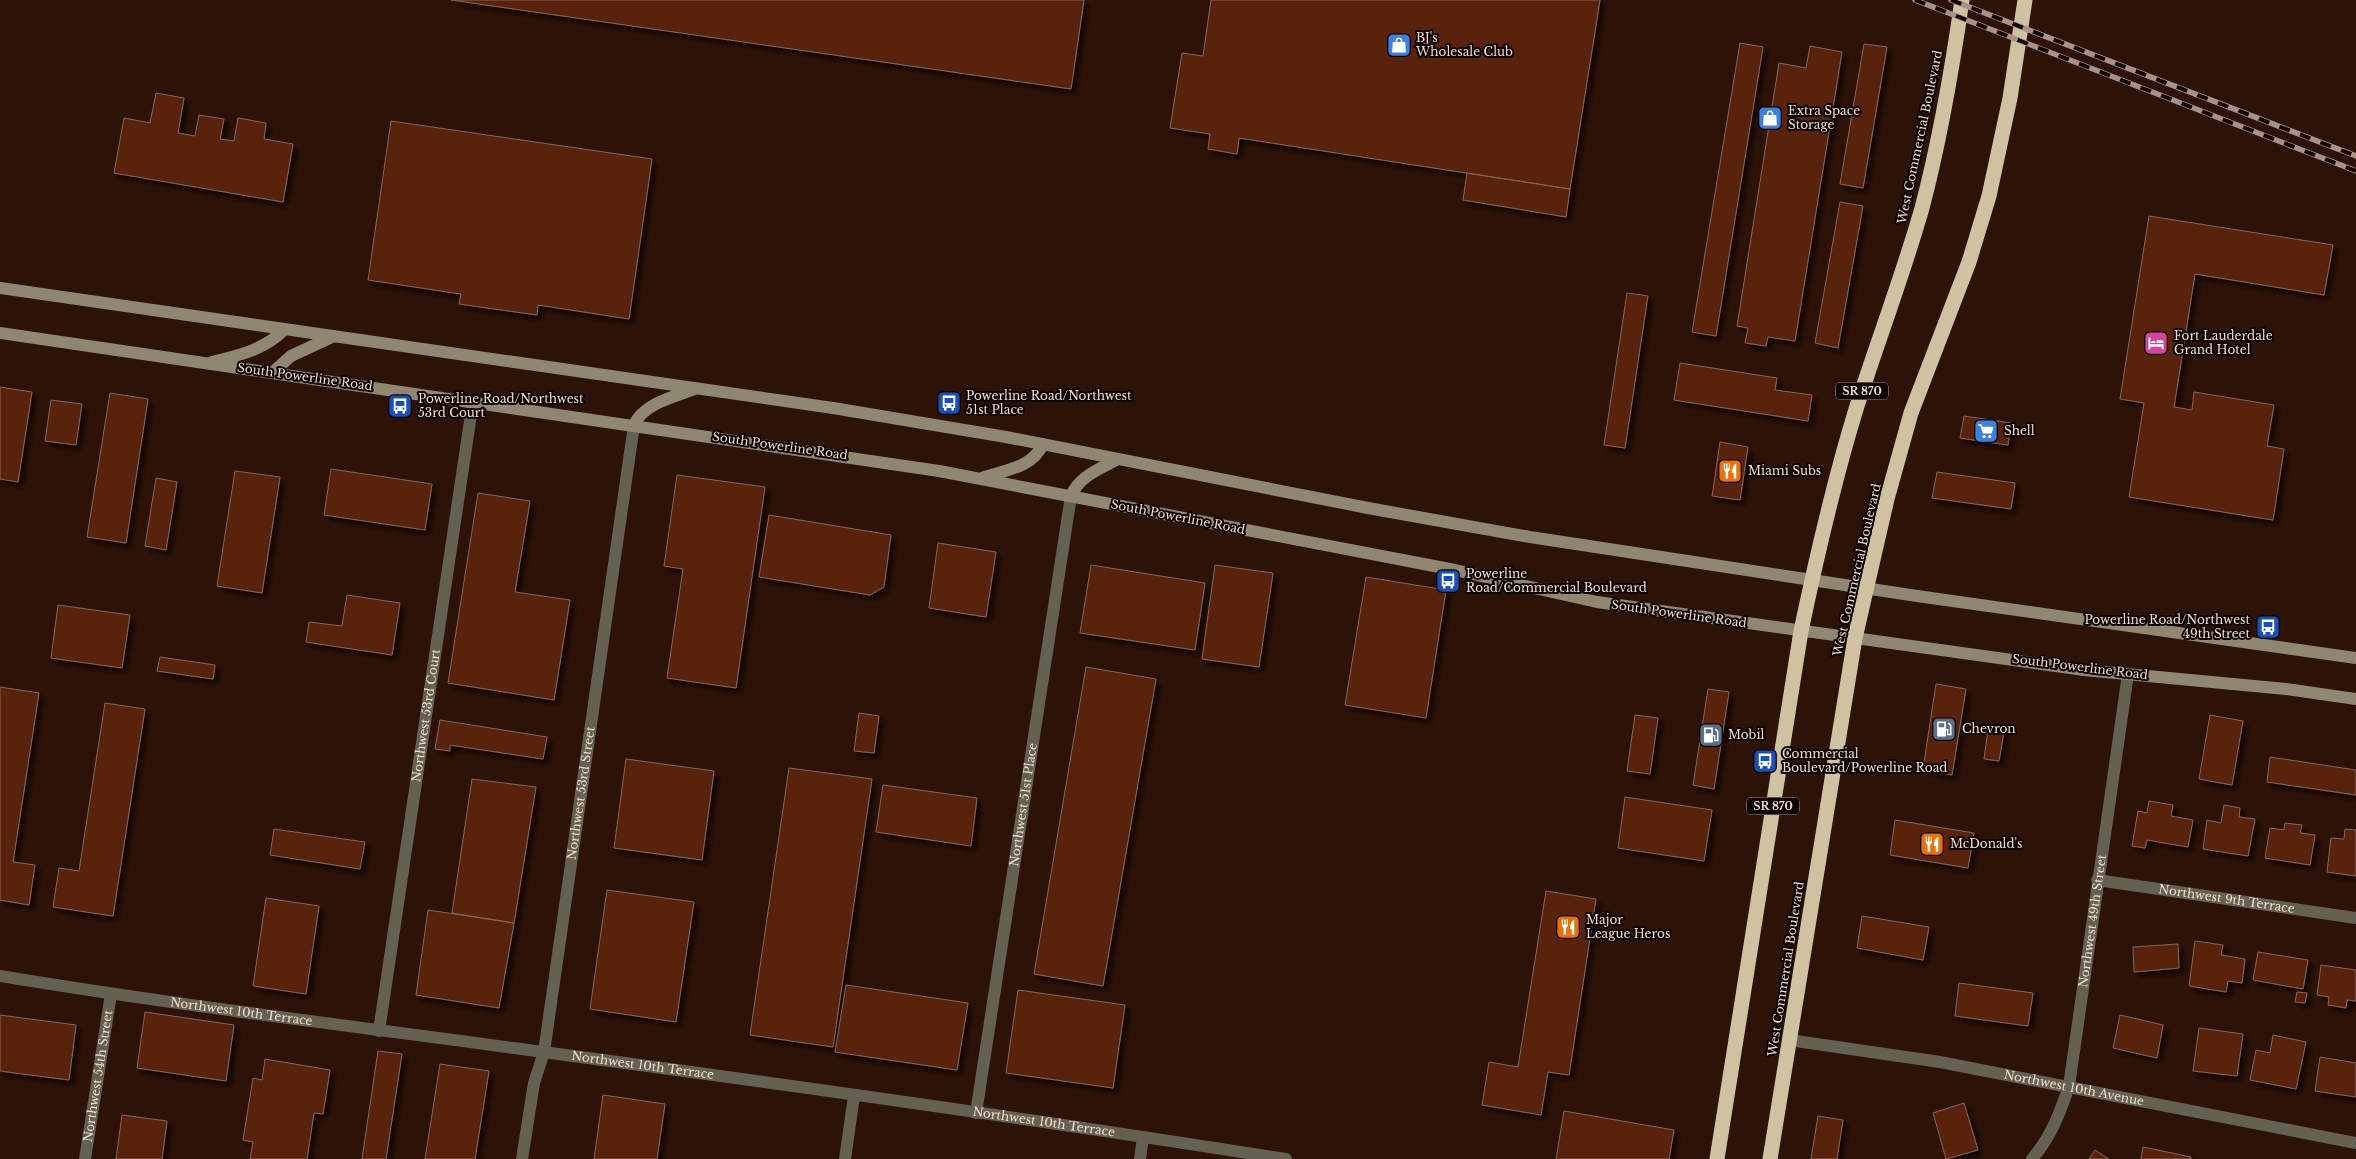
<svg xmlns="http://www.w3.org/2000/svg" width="2356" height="1159" font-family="'Libre Baskerville',serif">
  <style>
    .building { fill: #58230b; stroke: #866558; filter: url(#shadow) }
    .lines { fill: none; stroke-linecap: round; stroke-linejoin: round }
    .street { stroke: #646052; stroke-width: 12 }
    .secondary { stroke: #8f8772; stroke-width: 12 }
    .highway { stroke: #cec2a0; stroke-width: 15 }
    .rail-casing { stroke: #a79188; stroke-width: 5.5 }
    .rail { stroke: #0d0402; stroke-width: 4; stroke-dasharray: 11; stroke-linecap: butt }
    .labels { text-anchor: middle; stroke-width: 4; stroke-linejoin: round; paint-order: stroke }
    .shield { fill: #0d0402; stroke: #ab9b95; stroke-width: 1 }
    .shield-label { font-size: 11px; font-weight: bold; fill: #efdcd4 }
    .poi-label { font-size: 12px; fill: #efdcd4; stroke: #0d0402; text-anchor: start }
    .street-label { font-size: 12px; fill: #efdcd4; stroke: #0d0402 }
  </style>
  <defs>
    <filter id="shadow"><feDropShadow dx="4.5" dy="4.5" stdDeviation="2.5" flood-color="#0009"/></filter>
  </defs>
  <rect width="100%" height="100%" fill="#2d1208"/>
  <path class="building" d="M 451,0 L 1084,0 L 1071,89 Z
    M 1211,0 L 1600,0 L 1570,189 L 1239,138 L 1237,154 L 1208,149 L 1210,134 L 1170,128 L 1182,53 L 1203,56 Z
    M 1740,43 L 1763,47 L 1716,336 L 1692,332 Z
    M 1864,44 L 1887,47 L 1863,188 L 1840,184 Z
    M 1810,46 L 1842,52 L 1795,341 L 1768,337 L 1766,346 L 1745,343 L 1748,328 L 1737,326 L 1779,63 L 1806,68 Z
    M 156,93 L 184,98 L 178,133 L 195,136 L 199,115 L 224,119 L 220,139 L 234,141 L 238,118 L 266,123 L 264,139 L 293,144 L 283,202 L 114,173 L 124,118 L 150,123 Z
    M 391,121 L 652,159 L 629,319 L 538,305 L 537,315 L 459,304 L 461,294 L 368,280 Z
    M 1467,173 L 1570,189 L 1566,217 L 1463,200 Z
    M 1840,202 L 1863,206 L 1838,348 L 1815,343 Z
    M 2149,216 L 2333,245 L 2324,295 L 2195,274 L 2174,407 L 2192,410 L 2194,392 L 2274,405 L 2267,446 L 2284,449 L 2273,520 L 2129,497 L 2144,403 L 2120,399 Z
    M 1627,293 L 1648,296 L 1625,448 L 1604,445 Z
    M 1680,363 L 1777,378 L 1775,390 L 1812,395 L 1808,421 L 1674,400 Z
    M 0,387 L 32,392 L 18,482 L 0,479 Z
    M 110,393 L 148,399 L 126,543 L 87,537 Z
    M 51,400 L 82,404 L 76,445 L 45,441 Z
    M 1964,416 L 2011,423 L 2008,445 L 1960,438 Z
    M 1720,442 L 1748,447 L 1740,500 L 1712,496 Z
    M 331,469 L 432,484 L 425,530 L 324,515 Z
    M 235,471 L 280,477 L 262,593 L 217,586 Z
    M 1937,472 L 2015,483 L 2011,509 L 1932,498 Z
    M 677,475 L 765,487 L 736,688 L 667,678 L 683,569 L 664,566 Z
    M 156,478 L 177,482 L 166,550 L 145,546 Z
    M 478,493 L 530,501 L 515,592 L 570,600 L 554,700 L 448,683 Z
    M 769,515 L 891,535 L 884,587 L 870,595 L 759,577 Z
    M 938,543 L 996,552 L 986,617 L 929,608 Z
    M 1091,565 L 1205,583 L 1195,650 L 1080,633 Z
    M 1215,565 L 1273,573 L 1259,667 L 1202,659 Z
    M 1366,577 L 1446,590 L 1426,718 L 1345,705 Z
    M 347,595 L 400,603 L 392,655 L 306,642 L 309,622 L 342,626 Z
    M 58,605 L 130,615 L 122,668 L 51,658 Z
    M 160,657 L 215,665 L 213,679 L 157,671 Z
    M 1086,667 L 1156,679 L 1103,986 L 1034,974 Z
    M 1936,684 L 1966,689 L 1952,775 L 1923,769 Z
    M 0,687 L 39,693 L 13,862 L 35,865 L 29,905 L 0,900 Z
    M 1708,689 L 1729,692 L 1714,789 L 1693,785 Z
    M 105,703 L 145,709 L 113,916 L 53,907 L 59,868 L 79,871 Z
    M 859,713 L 879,716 L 874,753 L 854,751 Z
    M 1635,715 L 1658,718 L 1650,774 L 1627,771 Z
    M 2210,715 L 2243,721 L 2232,785 L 2199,779 Z
    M 440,720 L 547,737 L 543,759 L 450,745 L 450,751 L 435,749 Z
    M 1988,730 L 2004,732 L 1999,761 L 1984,759 Z
    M 2270,757 L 2356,770 L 2356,795 L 2267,782 Z
    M 626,759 L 714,771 L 702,860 L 614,848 Z
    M 789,768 L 872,779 L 833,1047 L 750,1035 Z
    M 472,779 L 536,787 L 514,923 L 452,913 Z
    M 883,785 L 977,798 L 971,846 L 876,832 Z
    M 1625,797 L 1712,810 L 1704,861 L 1618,848 Z
    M 2149,801 L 2173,805 L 2171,816 L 2193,820 L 2188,847 L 2147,840 L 2145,848 L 2132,846 L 2138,811 L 2147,813 Z
    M 2224,805 L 2240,808 L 2239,817 L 2255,819 L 2248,856 L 2203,849 L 2207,820 L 2221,823 Z
    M 1895,820 L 1974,833 L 1968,868 L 1890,855 Z
    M 2285,823 L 2302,825 L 2300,833 L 2315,835 L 2310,865 L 2265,858 L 2270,828 L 2284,830 Z
    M 274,829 L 365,842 L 360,869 L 270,855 Z
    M 2345,829 L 2356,830 L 2356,876 L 2327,872 L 2331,838 L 2344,839 Z
    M 607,890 L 694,902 L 676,1022 L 590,1009 Z
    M 1546,891 L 1596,899 L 1569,1075 L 1548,1072 L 1541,1115 L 1482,1105 L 1489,1062 L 1518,1067 Z
    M 266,898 L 319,906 L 306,994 L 253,986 Z
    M 428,910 L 514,923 L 499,1008 L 416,995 Z
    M 1862,916 L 1929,927 L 1923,960 L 1857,948 Z
    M 2195,941 L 2223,945 L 2221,955 L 2245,959 L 2242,983 L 2228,981 L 2226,992 L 2189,986 Z
    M 2178,944 L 2179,968 L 2134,972 L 2133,947 Z
    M 2258,952 L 2308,960 L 2303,989 L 2253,980 Z
    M 2321,965 L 2356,970 L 2356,1001 L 2347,1000 L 2346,1008 L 2328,1005 L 2329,997 L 2317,995 Z
    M 1959,983 L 2033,993 L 2028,1026 L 1955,1016 Z
    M 846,985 L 968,1003 L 957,1070 L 835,1052 Z
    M 1018,990 L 1125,1005 L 1113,1088 L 1006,1073 Z
    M 2297,992 L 2307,993 L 2305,1003 L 2295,1002 Z
    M 145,1012 L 234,1025 L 226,1081 L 137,1068 Z
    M 0,1015 L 76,1025 L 69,1080 L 0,1071 Z
    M 2120,1015 L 2163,1025 L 2157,1058 L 2113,1048 Z
    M 2199,1028 L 2243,1034 L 2237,1076 L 2193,1071 Z
    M 2273,1035 L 2306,1042 L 2296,1089 L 2250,1080 L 2256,1050 L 2270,1053 Z
    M 378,1051 L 402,1054 L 386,1159 L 362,1159 Z
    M 2320,1057 L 2356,1063 L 2356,1097 L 2315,1091 Z
    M 265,1059 L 330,1070 L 323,1114 L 314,1113 L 307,1159 L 250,1159 L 253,1142 L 243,1140 L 253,1078 L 262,1080 Z
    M 440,1064 L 489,1071 L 475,1159 L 425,1159 Z
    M 603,1095 L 665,1104 L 657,1159 L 594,1159 Z
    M 1964,1103 L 1978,1150 L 1946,1159 L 1933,1113 Z
    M 1564,1111 L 1674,1130 L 1669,1159 L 1556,1159 Z
    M 122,1115 L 167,1121 L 162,1159 L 116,1159 Z
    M 1818,1116 L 1843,1120 L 1837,1159 L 1811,1159 Z
    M 2143,1147 L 2191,1157 L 2191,1159 L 2141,1159 Z
    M 2095,1150 L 2109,1159 L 2089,1159 Z"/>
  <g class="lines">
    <g class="street">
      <path id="s1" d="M 2097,880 L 2356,918"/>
      <path id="s2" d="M 0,976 C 180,1006 362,1027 543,1052 C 791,1085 1039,1120 1286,1159"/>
      <path id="s3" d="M 379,1031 L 473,401"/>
      <path id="s4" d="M 1789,1040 L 1940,1062 L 2356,1143"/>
      <path id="s5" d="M 976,1113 L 1071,496"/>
      <path id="s6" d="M 85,1159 L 111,994"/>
      <path id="s7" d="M 522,1159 L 534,1083 L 544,1052 L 634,425"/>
      <path d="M 845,1159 L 854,1096"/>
      <path d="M 1140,1159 L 1143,1137"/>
      <path id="s8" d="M 2032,1159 C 2051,1137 2060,1113 2069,1086 L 2128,674"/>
    </g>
    <path class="secondary" d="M 0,288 L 833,408 L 1006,437 L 1368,508 L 1530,537 L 1917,596 L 2356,658
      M 0,333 L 939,471 L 1455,570 L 1597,602 L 2084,670 L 2286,689 L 2356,699
      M 212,362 C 240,355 264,350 285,329
      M 272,373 L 291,356 L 334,336
      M 634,425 C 644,403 674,397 695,389
      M 984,477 C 1007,470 1033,467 1043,444
      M 1071,496 C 1079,476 1100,469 1118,459"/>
    <path class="highway" d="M 1717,1159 L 1801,631 C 1817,555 1834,480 1857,406 C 1878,340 1903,275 1922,208 C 1940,140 1952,70 1962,0
      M 1770,1159 L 1855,638 L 1887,499 L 1911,413 L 1969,262 L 1989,196 L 2010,98 L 2025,0"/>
    <g class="rail-casing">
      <path id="rail" d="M 1915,0 L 2356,171
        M 1951,0 L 2356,156"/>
    </g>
    <use href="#rail" class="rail"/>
  </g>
  <defs>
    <g id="shop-square" transform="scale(1.25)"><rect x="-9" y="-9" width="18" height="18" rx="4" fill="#3f7fe0" stroke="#0d0402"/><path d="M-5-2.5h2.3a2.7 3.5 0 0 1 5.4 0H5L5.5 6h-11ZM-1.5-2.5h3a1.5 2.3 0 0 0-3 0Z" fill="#fff"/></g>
    <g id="hotel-square" transform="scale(1.25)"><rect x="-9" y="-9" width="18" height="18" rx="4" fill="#d1479c" stroke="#0d0402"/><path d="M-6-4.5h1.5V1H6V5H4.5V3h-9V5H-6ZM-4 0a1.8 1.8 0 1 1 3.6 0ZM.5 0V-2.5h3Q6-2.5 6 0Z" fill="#fff"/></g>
    <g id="bus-square" transform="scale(1.25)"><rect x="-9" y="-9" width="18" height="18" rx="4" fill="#1a4fb4" stroke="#0d0402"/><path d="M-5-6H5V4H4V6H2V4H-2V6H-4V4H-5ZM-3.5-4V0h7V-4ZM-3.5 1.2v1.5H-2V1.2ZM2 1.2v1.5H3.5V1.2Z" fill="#fff"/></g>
    <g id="supermarket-square" transform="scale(1.25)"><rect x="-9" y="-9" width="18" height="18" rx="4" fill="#3f7fe0" stroke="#0d0402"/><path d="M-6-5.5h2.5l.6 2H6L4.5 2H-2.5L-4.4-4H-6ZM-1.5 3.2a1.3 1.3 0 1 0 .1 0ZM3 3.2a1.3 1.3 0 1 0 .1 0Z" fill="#fff"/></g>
    <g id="restaurant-square" transform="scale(1.25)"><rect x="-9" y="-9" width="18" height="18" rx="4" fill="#e8710a" stroke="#0d0402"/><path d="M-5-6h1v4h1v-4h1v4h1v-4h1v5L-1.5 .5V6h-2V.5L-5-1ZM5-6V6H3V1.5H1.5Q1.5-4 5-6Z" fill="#fff"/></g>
    <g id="fuel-square" transform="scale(1.25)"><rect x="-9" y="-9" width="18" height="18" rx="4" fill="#5c6f8a" stroke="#0d0402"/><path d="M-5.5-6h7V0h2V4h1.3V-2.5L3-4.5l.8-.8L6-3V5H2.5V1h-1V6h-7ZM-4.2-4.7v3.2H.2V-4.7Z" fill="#fff"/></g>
  </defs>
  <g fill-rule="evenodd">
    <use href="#shop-square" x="1399" y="45"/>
    <use href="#shop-square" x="1770" y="118"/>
    <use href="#hotel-square" x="2156" y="343"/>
    <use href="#bus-square" x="949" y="403"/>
    <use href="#bus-square" x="400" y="406"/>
    <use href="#supermarket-square" x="1986" y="431"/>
    <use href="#restaurant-square" x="1730" y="471"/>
    <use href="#bus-square" x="1448" y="581"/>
    <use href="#bus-square" x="2268" y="627"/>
    <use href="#fuel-square" x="1944" y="729"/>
    <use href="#fuel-square" x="1711" y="735"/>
    <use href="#bus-square" x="1765" y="761"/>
    <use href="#restaurant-square" x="1932" y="844"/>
    <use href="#restaurant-square" x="1568" y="927"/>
  </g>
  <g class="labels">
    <g class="shield">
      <rect x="1836" y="382.5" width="52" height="17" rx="4"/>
      <rect x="1747" y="797.5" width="52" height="17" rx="4"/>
    </g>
    <g class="shield-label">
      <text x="1862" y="395">SR 870</text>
      <text x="1773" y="810">SR 870</text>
    </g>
    <g class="poi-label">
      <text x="1416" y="42">BJ's<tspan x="1416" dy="14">Wholesale Club</tspan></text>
      <text x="1788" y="115">Extra Space<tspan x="1788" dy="14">Storage</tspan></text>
      <text x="2174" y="340">Fort Lauderdale<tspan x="2174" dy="14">Grand Hotel</tspan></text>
      <text x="966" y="400">Powerline Road/Northwest<tspan x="966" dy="14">51st Place</tspan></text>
      <text x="418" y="403">Powerline Road/Northwest<tspan x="418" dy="14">53rd Court</tspan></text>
      <text x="2004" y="435">Shell</text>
      <text x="1748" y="475">Miami Subs</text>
      <text x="1466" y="578">Powerline<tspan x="1466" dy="14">Road/Commercial Boulevard</tspan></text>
      <text x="2250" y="624" text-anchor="end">Powerline Road/Northwest<tspan x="2250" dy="14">49th Street</tspan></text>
      <text x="1962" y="733">Chevron</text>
      <text x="1728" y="739">Mobil</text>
      <text x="1782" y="758">Commercial<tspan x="1782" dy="14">Boulevard/Powerline Road</tspan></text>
      <text x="1950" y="848">McDonald's</text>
      <text x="1586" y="924">Major<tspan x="1586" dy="14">League Heros</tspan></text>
    </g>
    <g class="street-label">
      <text transform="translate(1920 137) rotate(-78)" y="4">West Commercial Boulevard</text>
      <text transform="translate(305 377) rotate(8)" y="4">South Powerline Road</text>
      <text transform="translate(780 446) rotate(8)" y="4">South Powerline Road</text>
      <text transform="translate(1178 517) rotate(11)" y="4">South Powerline Road</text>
      <text transform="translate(1857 570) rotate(-77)" y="4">West Commercial Boulevard</text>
      <text transform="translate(1679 614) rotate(8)" y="4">South Powerline Road</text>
      <text transform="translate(2080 667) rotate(7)" y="4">South Powerline Road</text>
      <text dy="4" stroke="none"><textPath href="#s3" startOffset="319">Northwest 53rd Court</textPath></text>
      <text dy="4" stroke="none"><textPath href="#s7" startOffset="371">Northwest 53rd Street</textPath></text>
      <text dy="4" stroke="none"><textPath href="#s5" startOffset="312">Northwest 51st Place</textPath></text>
      <text dy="4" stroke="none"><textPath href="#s1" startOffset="131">Northwest 9th Terrace</textPath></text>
      <text dy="4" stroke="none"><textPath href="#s8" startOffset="249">Northwest 49th Street</textPath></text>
      <text transform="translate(1786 969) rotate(-81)" y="4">West Commercial Boulevard</text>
      <text dy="4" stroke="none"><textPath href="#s2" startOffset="244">Northwest 10th Terrace</textPath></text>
      <text dy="4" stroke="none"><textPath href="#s2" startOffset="649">Northwest 10th Terrace</textPath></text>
      <text dy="4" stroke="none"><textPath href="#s6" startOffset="84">Northwest 54th Street</textPath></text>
      <text dy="4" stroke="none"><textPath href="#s4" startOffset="289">Northwest 10th Avenue</textPath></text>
      <text dy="4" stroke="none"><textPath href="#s2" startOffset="1054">Northwest 10th Terrace</textPath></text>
    </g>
  </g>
</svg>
